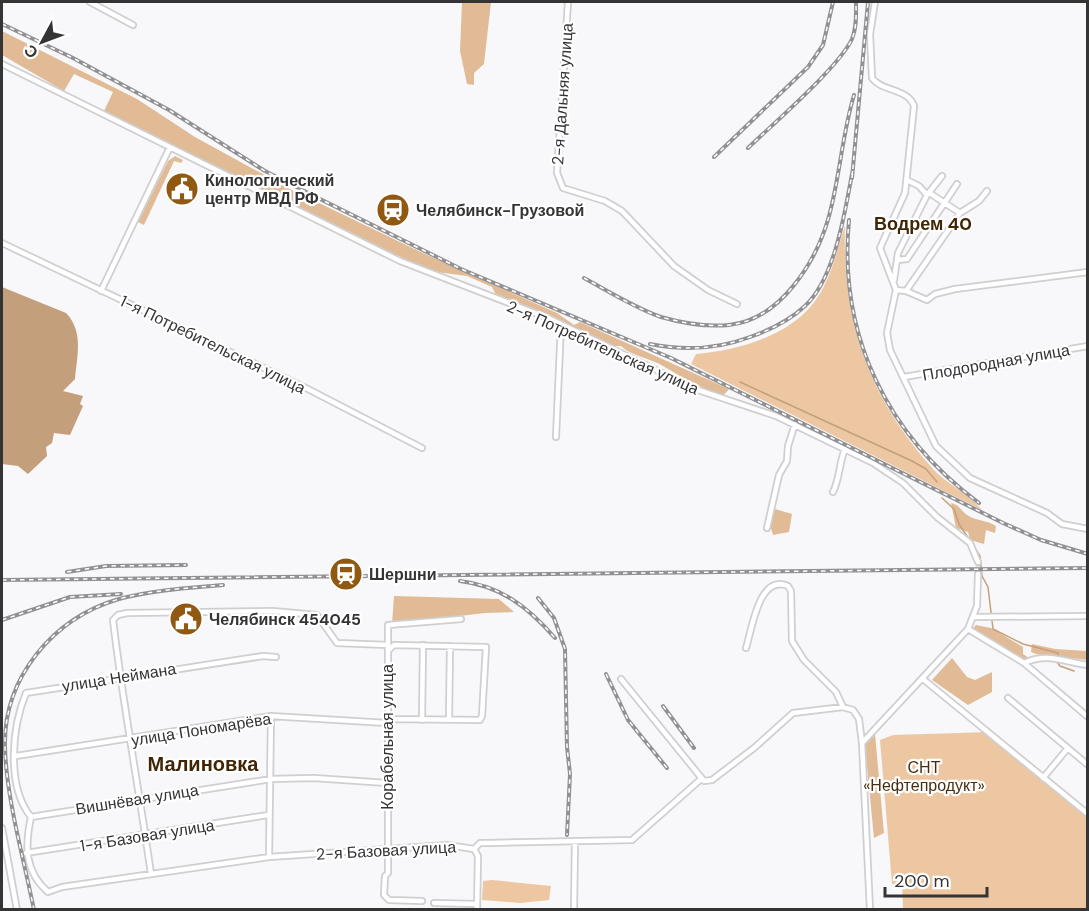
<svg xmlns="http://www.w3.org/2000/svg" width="1089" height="911" font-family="'DM Sans',sans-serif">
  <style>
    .green { fill: #edc7a2 }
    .forest { fill: #e1bb96 }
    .water { fill: #c49f7b }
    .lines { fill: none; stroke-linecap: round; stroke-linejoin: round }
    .stream { stroke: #c49f7b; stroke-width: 1.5 }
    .minor-tunnel { stroke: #d1d0d3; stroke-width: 4.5; stroke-dasharray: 4.5 2; stroke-linecap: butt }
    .minor-casing { stroke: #cfced1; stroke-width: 8 }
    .minor { stroke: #fff; stroke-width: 4.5 }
    .rail-casing { stroke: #919092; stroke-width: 4 }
    .rail { stroke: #fff; stroke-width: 1.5; stroke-dasharray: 4.5; stroke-linecap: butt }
    .labels { text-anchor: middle; stroke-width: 4.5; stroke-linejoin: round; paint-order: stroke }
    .street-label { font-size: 16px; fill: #343435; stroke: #fff }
    .poi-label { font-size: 16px; font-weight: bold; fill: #343435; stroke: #fff; text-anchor: start }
    .park-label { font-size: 16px; fill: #492f11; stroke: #fff }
    .neighbourhood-label { font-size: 18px; font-weight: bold; fill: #412606; stroke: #fff }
    .quarter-label { font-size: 20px; font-weight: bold; fill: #412606; stroke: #fff }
  </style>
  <rect width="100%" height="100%" fill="#f8f7fa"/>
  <path class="green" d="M 845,225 C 842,322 868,396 933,469 C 947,484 970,495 982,510 L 691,364 L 696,354 C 736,351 790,336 815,301 C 831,279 837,251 845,225 Z
    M 990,732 L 1087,814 L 1087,909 L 903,909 L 902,884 L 892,884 L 880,740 L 893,735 Z
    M 492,880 L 551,886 L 549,900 L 520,903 L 482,900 L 483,881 Z"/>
  <path class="forest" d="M 462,2 L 491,2 L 484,64 L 474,73 L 474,85 L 467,84 L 460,51 Z
    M 2,31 L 137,99 L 195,137 L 308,199 L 306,202 L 309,205 L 319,203 L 427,255 L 557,313 L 574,325 L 580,322 L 729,389 L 723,396 C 702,388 681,377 663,366 C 650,358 631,356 621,346 L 614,346 L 563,322 L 497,297 L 492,287 L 467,276 L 429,271 L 104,111 L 113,92 L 74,74 L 64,91 L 2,55 Z
    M 175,156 L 183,160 L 181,163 L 174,161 L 144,225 L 138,222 L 168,161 Z
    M 951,503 C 960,505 961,511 967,515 C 976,521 987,520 996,526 L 995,533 L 986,530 L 984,544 L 970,540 L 968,532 L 956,528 Z
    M 775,509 L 792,514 L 789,532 L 773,535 L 769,522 Z
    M 394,596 L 499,599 L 514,612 L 485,613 L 392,624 Z
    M 976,625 L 991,628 L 1023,647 L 1023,654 L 1029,658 L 1023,660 L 972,630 Z
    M 1032,644 L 1055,649 L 1087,651 L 1087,660 L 1036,654 L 1031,652 Z
    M 952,658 L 967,677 L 975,680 L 992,672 L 992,692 L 968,705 L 932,680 Z
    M 875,734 L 884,833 L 874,838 L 865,745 Z"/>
  <path class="water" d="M 2,287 L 66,313 C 84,332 77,356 75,379 L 63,391 L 83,396 L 80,404 L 83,406 L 70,435 L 54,433 L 52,443 L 46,447 L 47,456 L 28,474 L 18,466 L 2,464 Z"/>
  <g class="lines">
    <path class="stream" d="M 740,382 L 912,461 L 926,469 L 937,482
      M 942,498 L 954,509 L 959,524 L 980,556 L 982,576 L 988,587 L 993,629 L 1023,644 L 1058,653 L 1058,657
      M 1057,662 L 1060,666 L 1074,671"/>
    <path class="minor-tunnel" d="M 978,562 L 978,574"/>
    <g class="minor-casing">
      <path id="minor" d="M 90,2 L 133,25
        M 568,2 L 557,173 L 563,188 L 605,201 L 622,211 L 674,266 L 708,290 L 737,304
        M 875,2 L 870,34 L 872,78 C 882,92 908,88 914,106 L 905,193 L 880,248 L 896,290 L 887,333 L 890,350 L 936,446 L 970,478 L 1047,513 L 1062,524 L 1088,529
        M 2,64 L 400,261 L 548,318 L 698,390 L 776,416 L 873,463 L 903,483 L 937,517 L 970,543 L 978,562
        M 907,180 L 919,186 L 927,195
        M 931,194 L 960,213
        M 2,243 L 306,388 L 422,448
        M 898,260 L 907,259 L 957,184
        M 894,280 L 898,253 L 927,195 L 942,176
        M 896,290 L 906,291 L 927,300 L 935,294 L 955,289 L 1088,272
        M 101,291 L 170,147
        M 906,291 L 960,213 L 979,201 L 987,191
        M 904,377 L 1088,346
        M 556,437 L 561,324
        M 833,492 C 840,478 839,463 845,449
        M 767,528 L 779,475 L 787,461 L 788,446 L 795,424
        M 974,617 L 1088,616
        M 968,629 L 1024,663 L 1088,717
        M 746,648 C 752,629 759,573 788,586 L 791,591 L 792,641 L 804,660 L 836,692 L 843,707
        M 276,657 L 263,656 L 26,693 C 12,727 6,786 31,817 C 25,845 24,871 48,892 L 62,887 L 269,857 L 447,845 L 474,849
        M 1024,663 C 1047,652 1064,662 1088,665
        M 621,679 L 704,781 L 712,780 L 754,748 L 793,713 L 843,707 L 853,710 L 859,719 L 862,743 L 870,910
        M 923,679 L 1088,814
        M 1008,698 L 1088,765
        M 387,719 L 480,720 L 482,716 L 486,647 L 394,645 L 388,651
        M 449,719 L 450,646
        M 422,720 L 423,645
        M 862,743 L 968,629 L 977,606 L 978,574
        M 16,756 L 271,716 L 387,723
        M 1043,778 L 1068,748
        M 31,817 L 271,779 L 314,778 L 387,783
        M 2,828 L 17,910
        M 474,849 L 480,843 L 488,843 L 632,840 L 701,779
        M 474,849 L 478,856 L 477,910
        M 26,853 L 268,815
        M 269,857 L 271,716
        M 151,874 C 139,789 123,705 113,620 L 118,615 L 127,613 L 273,611 L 317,615 L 337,643 L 388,645
        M 422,901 L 389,900 L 384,895 L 385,876 L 388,873 L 388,625 L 461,619
        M 434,903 L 477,904
        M 574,910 L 575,841"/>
    </g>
    <use href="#minor" class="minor"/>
    <g class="rail-casing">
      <path id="rail" d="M 2,24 L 73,58 L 169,110 L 265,171 L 320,199 L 461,269 L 671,358 L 1003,523 L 1041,540 L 1088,554
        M 748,148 C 773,124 839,67 852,39 C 857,27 856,14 856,2
        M 714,157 L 808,67 L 823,45 L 833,2
        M 852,178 L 868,2
        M 849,220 C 838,335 887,435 979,503
        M 584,278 C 608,291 635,308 661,317 C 682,323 708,327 729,325 C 781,320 817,260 829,216 C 840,176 842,135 854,95
        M 650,344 C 684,351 718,349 750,337 C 770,330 789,321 805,306 C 836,277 845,210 853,169
        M 67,572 L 106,566 L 186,565
        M 2,580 L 1088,568
        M 460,581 C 501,586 528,607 555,638
        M 538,598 L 554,618 L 565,649 L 567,747 L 570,774 L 567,835
        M 2,620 L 70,597 L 121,594
        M 606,674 L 628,720 L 667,768
        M 663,706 L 694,748
        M 34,910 C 24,860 6,797 5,747 C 3,678 53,618 119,599 C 152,590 189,588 223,585"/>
    </g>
    <use href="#rail" class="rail"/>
  </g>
  <defs>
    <g id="civic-disc" transform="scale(1.725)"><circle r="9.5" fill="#905810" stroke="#fff"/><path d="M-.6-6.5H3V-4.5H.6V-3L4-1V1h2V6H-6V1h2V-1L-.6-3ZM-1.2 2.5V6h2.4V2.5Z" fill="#fff"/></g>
    <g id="station-disc" transform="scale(1.725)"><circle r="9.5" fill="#905810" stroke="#fff"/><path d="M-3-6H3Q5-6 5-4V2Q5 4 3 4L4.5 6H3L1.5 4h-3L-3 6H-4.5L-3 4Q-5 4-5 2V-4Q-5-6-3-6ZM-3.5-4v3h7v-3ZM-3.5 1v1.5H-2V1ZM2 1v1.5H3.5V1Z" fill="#fff"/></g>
  </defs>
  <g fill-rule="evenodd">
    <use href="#civic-disc" x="182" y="189"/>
    <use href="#station-disc" x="393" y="210"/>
    <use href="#station-disc" x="346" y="574"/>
    <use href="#civic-disc" x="186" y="619"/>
  </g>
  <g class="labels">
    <g class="street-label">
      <text transform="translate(562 94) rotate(-86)" y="6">2-я Дальняя улица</text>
      <text transform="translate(213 344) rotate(26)" y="6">1-я Потребительская улица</text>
      <text transform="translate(603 347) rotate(24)" y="6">2-я Потребительская улица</text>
      <text transform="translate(996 362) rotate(-10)" y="6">Плодородная улица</text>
      <text transform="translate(119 677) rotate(-9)" y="6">улица Неймана</text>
      <text transform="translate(201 729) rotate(-9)" y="6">улица Пономарёва</text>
      <text transform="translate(387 737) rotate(-90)" y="6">Корабельная улица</text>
      <text transform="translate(137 799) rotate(-9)" y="6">Вишнёвая улица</text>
      <text transform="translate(147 835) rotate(-9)" y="6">1-я Базовая улица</text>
      <text transform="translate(386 850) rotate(-3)" y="6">2-я Базовая улица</text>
    </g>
    <g class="poi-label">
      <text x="205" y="186">Кинологический<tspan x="205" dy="18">центр МВД РФ</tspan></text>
      <text x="416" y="216">Челябинск-Грузовой</text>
      <text x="369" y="580">Шершни</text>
      <text x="209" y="625">Челябинск 454045</text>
    </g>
    <g class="park-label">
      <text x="924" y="773">СНТ<tspan x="924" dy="18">«Нефтепродукт»</tspan></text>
    </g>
    <g class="neighbourhood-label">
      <text x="923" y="230">Водрем 40</text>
    </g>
    <g class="quarter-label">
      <text x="203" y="771">Малиновка</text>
    </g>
  </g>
  <rect width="1089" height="911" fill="none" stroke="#343435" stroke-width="6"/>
  <g transform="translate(42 42) rotate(229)" stroke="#ffffff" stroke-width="4.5" paint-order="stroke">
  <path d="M0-4.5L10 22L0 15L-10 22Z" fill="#343435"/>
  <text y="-9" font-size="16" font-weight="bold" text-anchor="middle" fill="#343435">С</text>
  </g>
  <path d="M885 887v9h102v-9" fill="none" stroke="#343435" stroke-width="3"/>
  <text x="894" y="887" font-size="18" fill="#343435" stroke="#ffffff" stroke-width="4.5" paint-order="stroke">200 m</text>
</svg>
